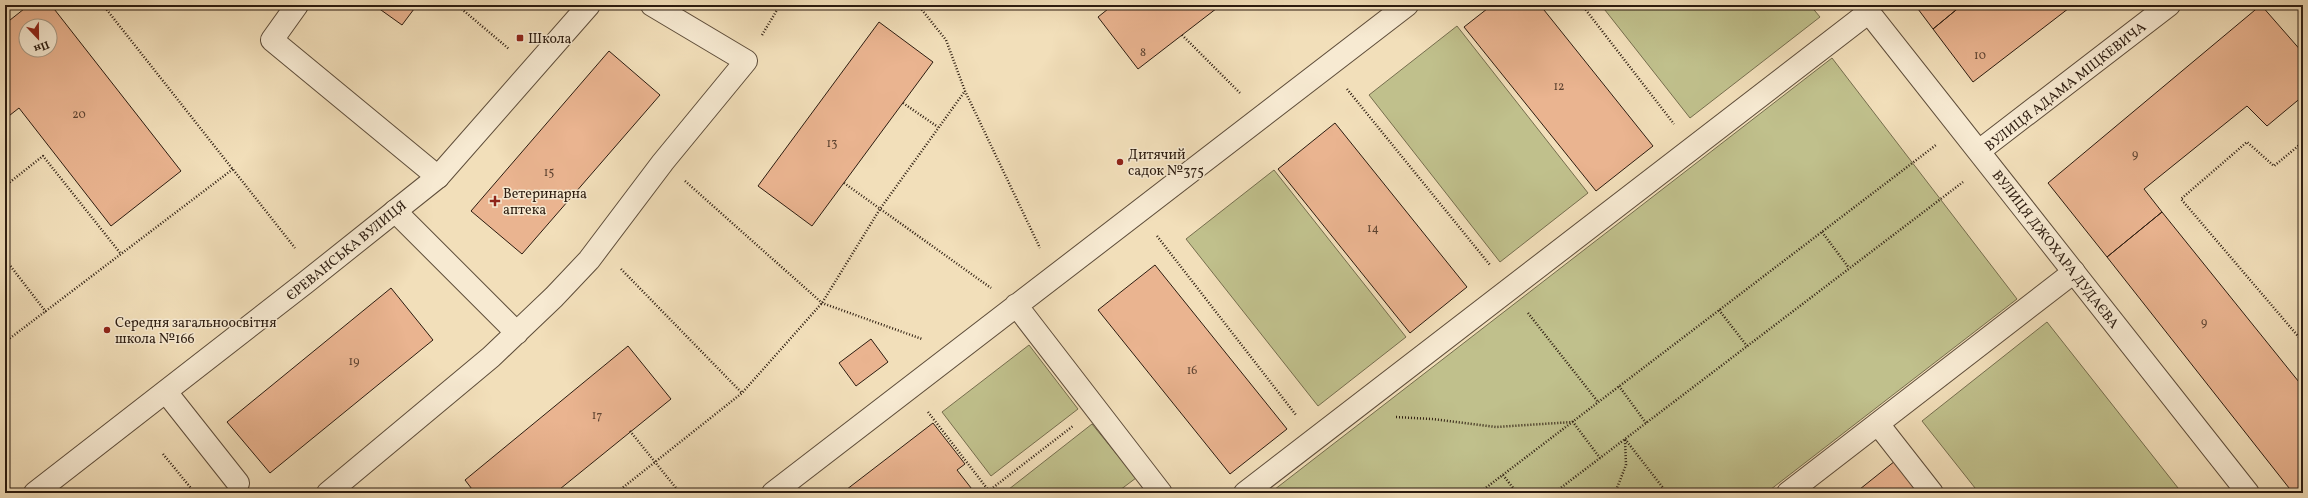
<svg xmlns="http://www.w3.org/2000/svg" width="2308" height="498" font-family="Vollkorn,serif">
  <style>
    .green { fill: #c0c08c; stroke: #766e4e }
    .building { fill: #eab490; stroke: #2c1c10; fill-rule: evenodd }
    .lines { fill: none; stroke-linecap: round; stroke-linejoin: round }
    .service-casing { stroke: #5e4d3a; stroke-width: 24 }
    .minor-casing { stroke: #5e4d3a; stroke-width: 24 }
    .path { stroke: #2c1c10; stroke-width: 2.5; stroke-dasharray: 1 2; stroke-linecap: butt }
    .service { stroke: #f7ead2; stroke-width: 22 }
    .minor { stroke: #f7ead2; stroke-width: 22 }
    .poi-dot { fill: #8f2418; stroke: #f7ead2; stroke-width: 1.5 }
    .labels { text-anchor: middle; stroke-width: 3; stroke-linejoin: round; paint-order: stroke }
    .number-label { font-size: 12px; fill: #5c4230 }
    .poi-label { font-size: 14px; fill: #2c1c10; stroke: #f7ead2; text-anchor: start }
    .street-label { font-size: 14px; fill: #2c1c10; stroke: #f7ead2 }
  </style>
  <rect width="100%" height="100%" fill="#f2dfba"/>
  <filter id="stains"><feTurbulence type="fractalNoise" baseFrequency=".005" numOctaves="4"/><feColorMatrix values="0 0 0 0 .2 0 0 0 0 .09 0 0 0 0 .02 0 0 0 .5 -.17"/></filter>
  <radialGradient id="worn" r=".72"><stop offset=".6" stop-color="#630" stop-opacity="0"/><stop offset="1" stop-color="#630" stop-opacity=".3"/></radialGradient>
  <path class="green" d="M 1601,5 L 1810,5 L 1820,17 L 1690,118 Z
    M 1457,26 L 1588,193 L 1500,262 L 1369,95 Z
    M 1832,58 L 2017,299 L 1766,493 L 1270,493 Z
    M 1274,170 L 1406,337 L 1318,406 L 1186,239 Z
    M 2047,322 L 2182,493 L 1979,493 L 1922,421 Z
    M 1029,345 L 1078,409 L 991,476 L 942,412 Z
    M 1092,424 L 1136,478 L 1116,493 L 1004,493 Z"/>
  <path class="building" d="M 29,5 L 51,5 L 181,171 L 111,226 L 19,108 L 5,119 L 5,24 ZM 26,26 L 50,26 L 50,50 L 26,50 Z
    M 374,5 L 417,5 L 402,25 Z
    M 1113,5 L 1221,5 L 1138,69 L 1098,17 Z
    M 1492,5 L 1540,5 L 1653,146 L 1596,191 L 1464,27 Z
    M 1915,5 L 1962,5 L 1933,29 Z
    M 1962,5 L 2073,5 L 1973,82 L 1933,29 Z
    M 2261,5 L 2303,53 L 2303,96 L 2267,126 L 2247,106 L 2144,189 L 2162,212 L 2107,257 L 2048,183 Z
    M 879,22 L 933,62 L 812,226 L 758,186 Z
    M 609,51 L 660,95 L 522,254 L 471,211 Z
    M 1335,123 L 1467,287 L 1410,333 L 1278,169 Z
    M 2162,212 L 2303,387 L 2303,493 L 2293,493 L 2107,257 Z
    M 1155,265 L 1287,429 L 1230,474 L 1098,310 Z
    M 391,288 L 433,340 L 270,473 L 227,422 Z
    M 871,339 L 888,362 L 856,386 L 839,363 Z
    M 628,346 L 671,399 L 555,493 L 475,493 L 465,480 Z
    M 933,423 L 965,464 L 957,470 L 975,493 L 842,493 Z
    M 1895,461 L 1921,493 L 1855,493 Z"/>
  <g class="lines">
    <g class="service-casing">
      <path id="service" d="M 297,5 L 272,40 L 438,177
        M 395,211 L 517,333
        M 1016,305 L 1161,493
        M 166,392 L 238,483
        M 1878,424 L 1932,493
        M 328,493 L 491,357 L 554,297 L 589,260 L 663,162 L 746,61 L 652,5
        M 773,493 L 1407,5
        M 1245,493 L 1869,12
        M 1788,493 L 2074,272"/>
    </g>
    <g class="minor-casing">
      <path id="minor" d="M 1863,5 L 2248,493
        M 1979,151 L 2169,5
        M 35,493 L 305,283 L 438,177 L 589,5"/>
    </g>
    <path class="path" d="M 103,5 L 295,248
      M 457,5 L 509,49
      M 918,5 L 946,40 L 965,91 L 1040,248
      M 1582,5 L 1674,124
      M 762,35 L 780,5
      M 1182,35 L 1241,94
      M 1347,89 L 1490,265
      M 903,103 L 938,127
      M 2303,142 L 2274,166 L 2247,142 L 2181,199 L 2303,342
      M 685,181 L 822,303 L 922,339
      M 844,183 L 991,288
      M 5,186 L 43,156 L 121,254
      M 1822,232 L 1849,268
      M 1157,236 L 1296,415
      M 5,259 L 46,312
      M 621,269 L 742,393
      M 1719,310 L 1747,346
      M 1528,313 L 1598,402
      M 5,342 L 233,169
      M 1619,386 L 1646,423
      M 928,412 L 989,491
      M 1396,417 L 1432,419 L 1496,427 L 1573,422 L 1600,458
      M 630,431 L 680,493
      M 1625,439 L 1667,493
      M 163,454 L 195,493
      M 1503,475 L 1517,493
      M 616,493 L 742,393 L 822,303 L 880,209 L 965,91
      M 986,493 L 1073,426
      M 1479,493 L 1936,145
      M 1554,493 L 1963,182
      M 1615,493 L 1626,465 L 1625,440"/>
    <use href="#service" class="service"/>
    <use href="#minor" class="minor"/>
  </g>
  <g class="poi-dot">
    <rect x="516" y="34" width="8" height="8" rx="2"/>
    <circle cx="1120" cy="162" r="4"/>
    <path d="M493 195h4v4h4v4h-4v4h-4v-4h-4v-4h4z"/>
    <circle cx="107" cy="330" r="4"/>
  </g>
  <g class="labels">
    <g class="number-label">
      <text x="1143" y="56">8</text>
      <text x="1980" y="59">10</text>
      <text x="1559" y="90">12</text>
      <text x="79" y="118">20</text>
      <text x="832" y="147">13</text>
      <text x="2135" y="158">9</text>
      <text x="549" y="176">15</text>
      <text x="1373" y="232">14</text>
      <text x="2204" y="326">9</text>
      <text x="354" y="365">19</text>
      <text x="1192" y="374">16</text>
      <text x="597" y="419">17</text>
    </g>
    <g class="poi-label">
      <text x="528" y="43">Школа</text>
      <text x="1128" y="159">Дитячий<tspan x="1128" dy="16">садок №375</tspan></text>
      <text x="503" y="198">Ветеринарна<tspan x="503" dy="16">аптека</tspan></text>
      <text x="115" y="327">Середня загальноосвітня<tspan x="115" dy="16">школа №166</tspan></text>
    </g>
    <g class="street-label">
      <text transform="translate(2065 86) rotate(-38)" y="5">ВУЛИЦЯ АДАМА МІЦКЕВИЧА</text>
      <text transform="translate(2056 249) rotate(52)" y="5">ВУЛИЦЯ ДЖОХАРА ДУДАЄВА</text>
      <text transform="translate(346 250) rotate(-39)" y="5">ЄРЕВАНСЬКА ВУЛИЦЯ</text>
    </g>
  </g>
  <rect width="2308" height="498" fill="none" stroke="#f2dfba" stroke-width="20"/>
  <rect x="6" y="6" width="2296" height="486" fill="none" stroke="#2c1c10" stroke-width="2"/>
  <rect x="10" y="10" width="2288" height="478" fill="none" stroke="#2c1c10"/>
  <g transform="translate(38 38) rotate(158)"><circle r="19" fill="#f7ead2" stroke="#a69884"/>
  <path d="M0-3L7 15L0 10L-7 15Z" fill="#8f2418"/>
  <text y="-6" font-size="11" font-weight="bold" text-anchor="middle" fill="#2c1c10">Пн</text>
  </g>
  <rect width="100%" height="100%" filter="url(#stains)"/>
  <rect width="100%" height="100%" fill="url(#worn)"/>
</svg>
